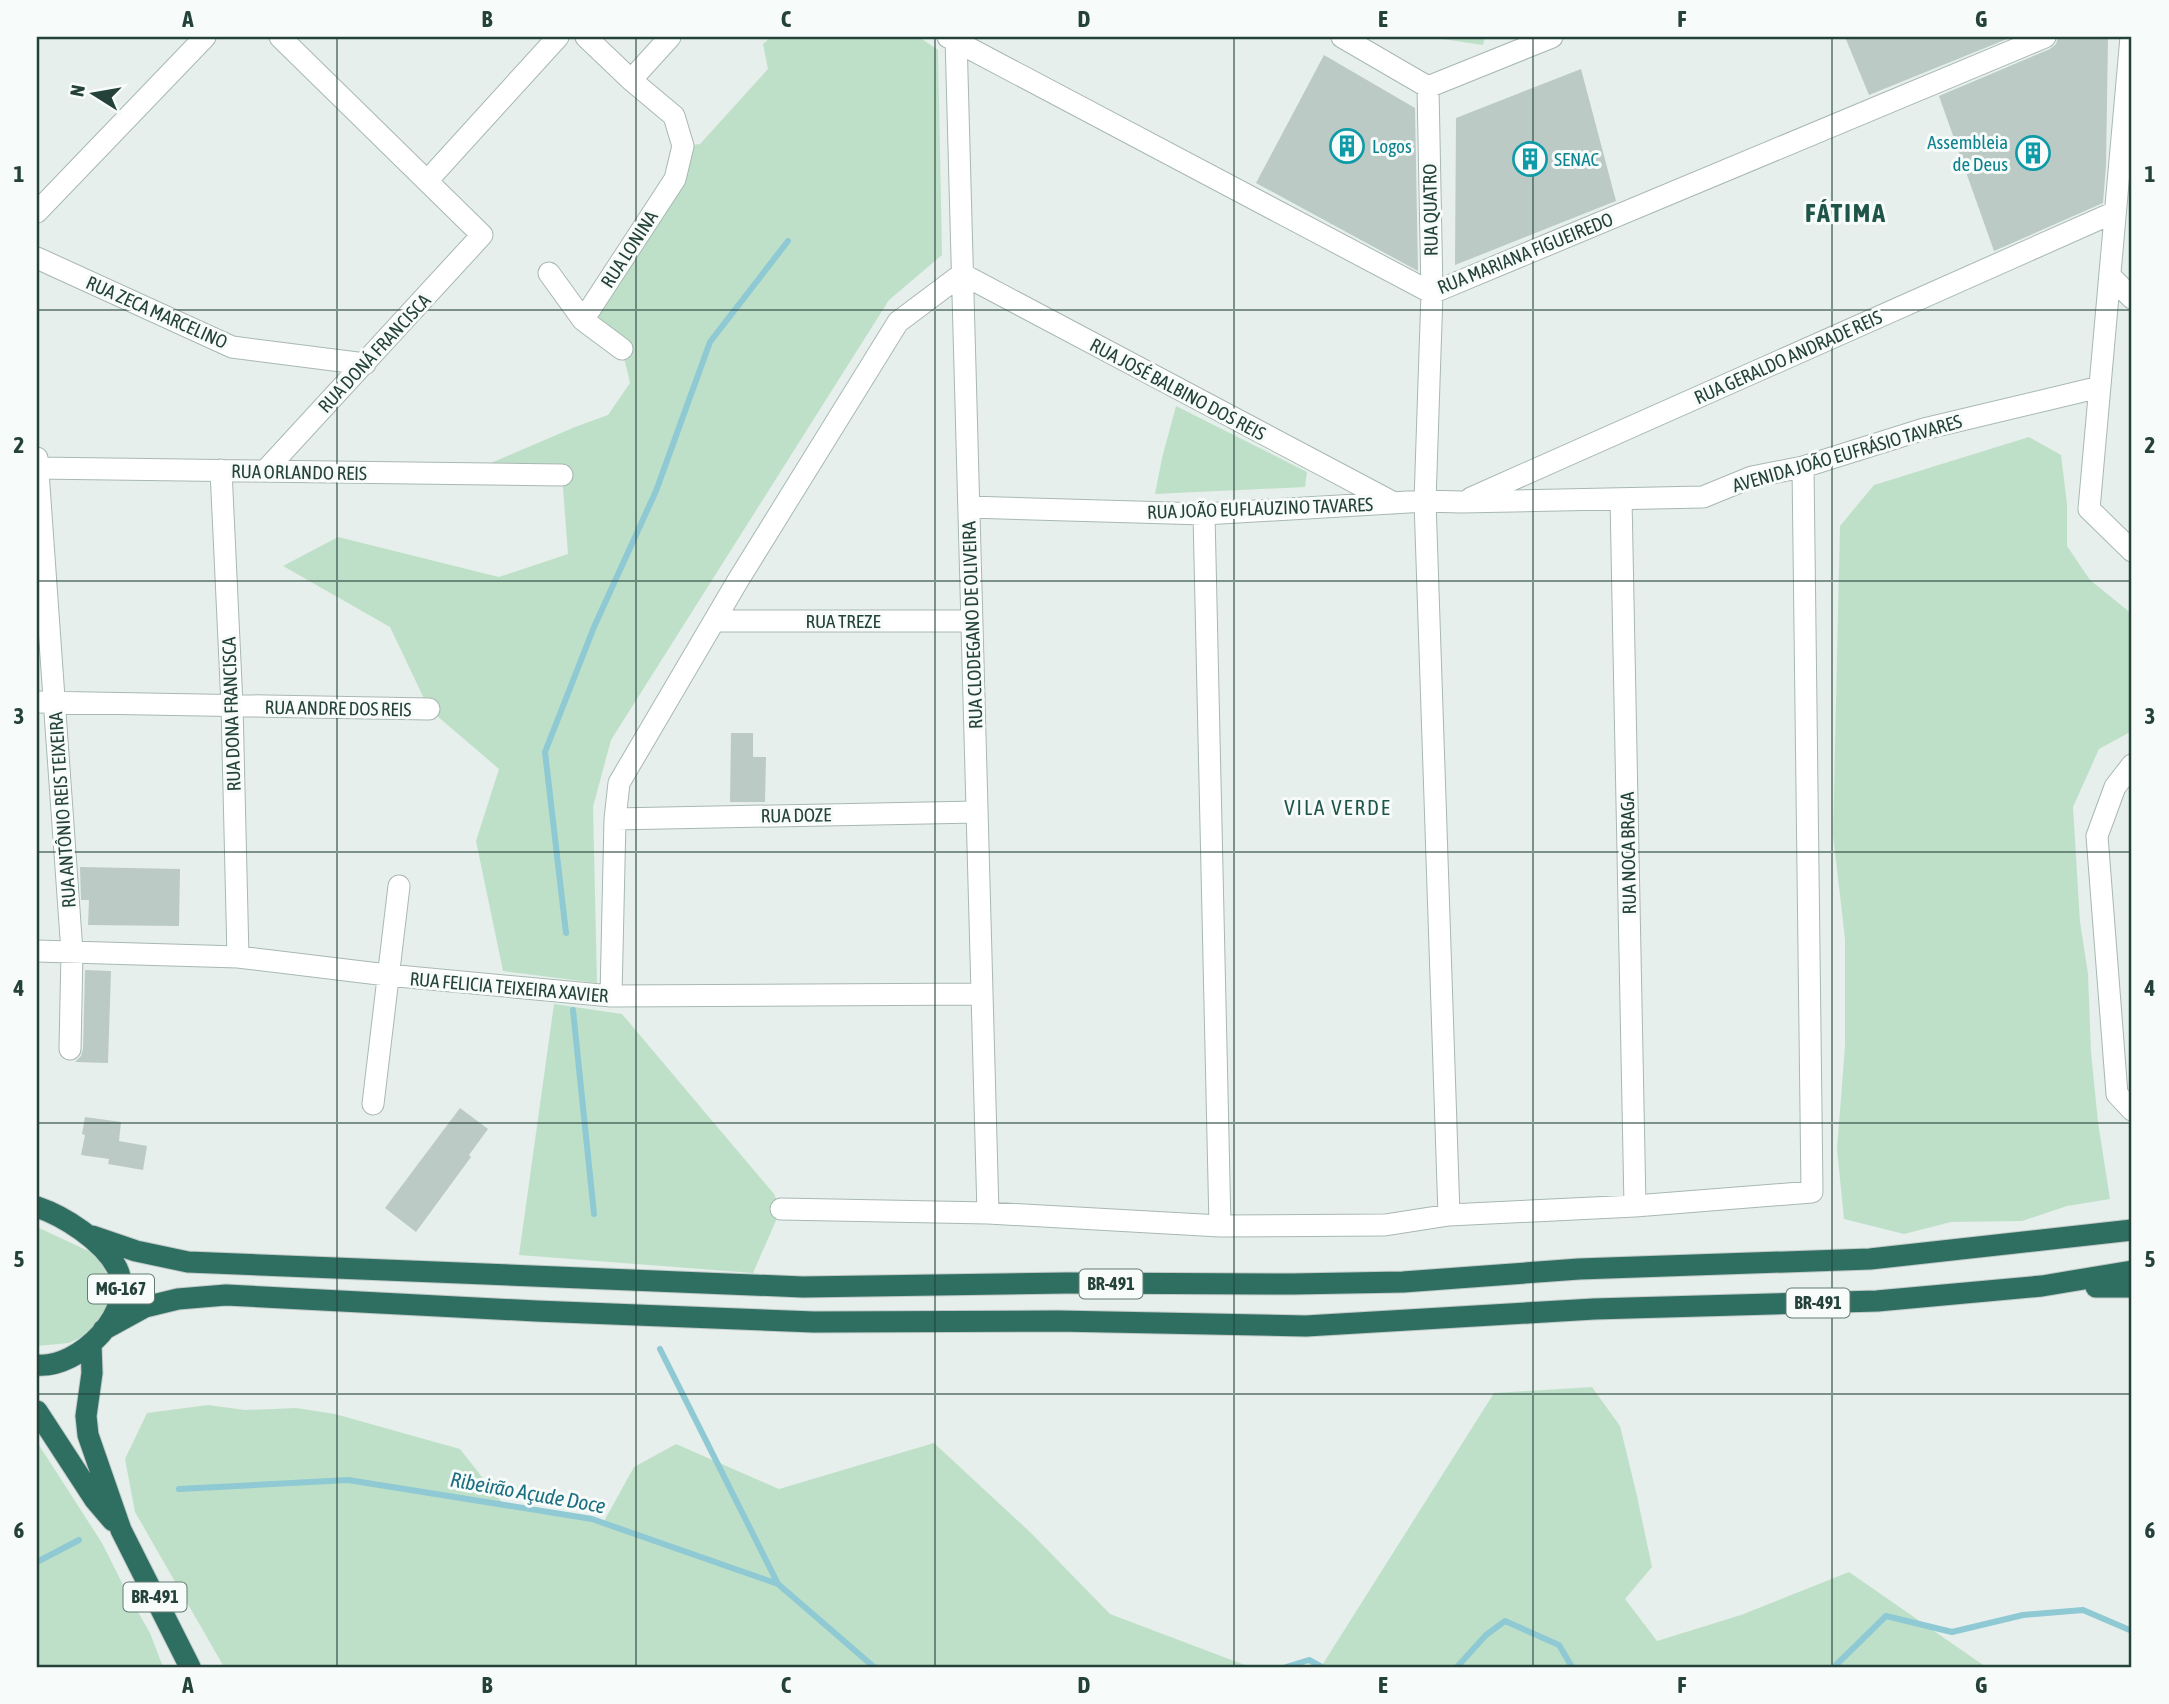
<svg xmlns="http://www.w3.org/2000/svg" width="2169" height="1704" font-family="'Asap Condensed',sans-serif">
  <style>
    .green { fill: #bfe0c8 }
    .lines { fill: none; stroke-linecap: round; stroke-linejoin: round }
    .stream { stroke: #8ec9d4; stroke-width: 6 }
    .building { fill: #bbcac4 }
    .minor-casing { stroke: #a8b8b2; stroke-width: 23 }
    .highway-casing { stroke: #c2cac8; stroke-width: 23 }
    .minor { stroke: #fff; stroke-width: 21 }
    .highway { stroke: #2f6f62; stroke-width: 21 }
    .grid { fill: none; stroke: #24423a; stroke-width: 2; stroke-opacity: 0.55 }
    .labels { text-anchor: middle; stroke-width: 6; stroke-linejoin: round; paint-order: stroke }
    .shield { fill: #f7fbf9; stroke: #637a73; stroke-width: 2 }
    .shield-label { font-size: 18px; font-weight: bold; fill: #24423a }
    .culture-label { font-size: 19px; fill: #0d838f; stroke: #f7fbf9; text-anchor: start }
    .street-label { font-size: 19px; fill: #24423a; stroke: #f7fbf9 }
    .neighbourhood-label { font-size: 21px; letter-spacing: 2px; fill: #1f5548; stroke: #f7fbf9 }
    .water-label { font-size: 21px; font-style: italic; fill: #1c6f80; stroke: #f7fbf9 }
    .district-label { font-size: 26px; font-weight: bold; letter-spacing: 2px; fill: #1f5548; stroke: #f7fbf9 }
    .neatline { fill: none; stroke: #24423a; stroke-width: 2.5 }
    .grid-label { font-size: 23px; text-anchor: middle; font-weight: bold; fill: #24423a }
  </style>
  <rect width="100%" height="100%" fill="#e6efeb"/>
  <path class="green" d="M 771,37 L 919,37 L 938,50 L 942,255 L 889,300 L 611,740 L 593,807 L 597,983 L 503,971 L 476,841 L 499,769 L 429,709 L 390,627 L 283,566 L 338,537 L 499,577 L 568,554 L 562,475 L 491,463 L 575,427 L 608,415 L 630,383 L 622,349 L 583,320 L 683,146 L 700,144 L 768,69 L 763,44 Z
    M 1429,37 L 1485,37 L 1483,45 Z
    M 1176,406 L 1307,472 L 1305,487 L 1155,494 L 1162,458 Z
    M 2029,437 L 2061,455 L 2067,504 L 2067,546 L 2090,580 L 2132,614 L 2132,731 L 2099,749 L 2073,807 L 2080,922 L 2088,974 L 2091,1052 L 2098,1122 L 2110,1199 L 2067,1206 L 2022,1221 L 1951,1222 L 1904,1234 L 1844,1219 L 1837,1149 L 1845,1046 L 1845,939 L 1833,835 L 1840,526 L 1874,485 Z
    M 554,1004 L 622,1014 L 774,1194 L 781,1209 L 753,1273 L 519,1255 Z
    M 37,1227 L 95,1254 L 110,1279 L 106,1307 L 92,1332 L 69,1343 L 37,1346 Z
    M 1592,1387 L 1620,1426 L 1637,1496 L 1652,1567 L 1625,1599 L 1657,1641 L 1741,1615 L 1849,1572 L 1986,1667 L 1321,1667 L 1494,1393 Z
    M 208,1405 L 245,1410 L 296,1408 L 335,1414 L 460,1449 L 504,1505 L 603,1523 L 634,1467 L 676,1444 L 779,1489 L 934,1443 L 1030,1532 L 1110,1614 L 1250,1667 L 224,1667 L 135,1512 L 125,1459 L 147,1413 Z
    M 37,1442 L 102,1543 L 125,1589 L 150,1633 L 163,1667 L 37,1667 Z"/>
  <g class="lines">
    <path class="stream" d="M 566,933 L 545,752 L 594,627 L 656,491 L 710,342 L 788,241
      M 573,1010 L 594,1214
      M 660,1349 L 778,1584
      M 179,1489 L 348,1480 L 592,1519 L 778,1584 L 874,1667
      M 37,1562 L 79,1540
      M 1286,1667 L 1309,1660 L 1322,1667
      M 1457,1667 L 1486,1635 L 1505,1621 L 1559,1645 L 1572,1667
      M 1834,1667 L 1886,1616 L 1952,1632 L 2023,1615 L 2083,1610 L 2132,1631"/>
  </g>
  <path class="building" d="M 1845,37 L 2012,37 L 1869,95 Z
    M 2058,37 L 2108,37 L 2106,165 L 2103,203 L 1994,251 L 1939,96 L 2050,49 L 2056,44 Z
    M 1324,55 L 1415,108 L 1418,271 L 1256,183 Z
    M 1581,69 L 1616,201 L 1455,265 L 1456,118 Z
    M 731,733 L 753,733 L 753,757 L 766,757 L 765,802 L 730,802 Z
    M 80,867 L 180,869 L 179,926 L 88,925 L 89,900 L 81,900 Z
    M 85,970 L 111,971 L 108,1063 L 75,1062 L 81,1056 L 83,1049 Z
    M 460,1108 L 488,1129 L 469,1155 L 471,1157 L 416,1232 L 385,1208 Z
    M 85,1117 L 121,1122 L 119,1141 L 147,1146 L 143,1170 L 108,1164 L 109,1159 L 81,1155 L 85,1135 L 82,1134 Z"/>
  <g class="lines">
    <g class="minor-casing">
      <path id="minor" d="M 948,37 L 1432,293 L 2045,37
        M 956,37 L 988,1213
        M 1342,37 L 1428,87 L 1552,37
        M 2131,37 L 2089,509 L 2132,551
        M 631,80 L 670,37
        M 1428,87 L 1432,293 L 1425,501 L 1449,1215
        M 427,181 L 558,37
        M 37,212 L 205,37
        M 37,258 L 232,347 L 365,364
        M 549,273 L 583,320 L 622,349
        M 2110,276 L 2132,298
        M 583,320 L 675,179 L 683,146 L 674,116 L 631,80 L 586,37
        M 37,458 L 72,952 L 70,1049
        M 37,468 L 562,475
        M 221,470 L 232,705 L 238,957
        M 265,471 L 482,235 L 280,37
        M 1471,498 L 2115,212
        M 1621,499 L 1635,1206
        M 969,507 L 1204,514 L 1425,501 L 1461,502 L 1703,497 L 1752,477 L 1803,467 L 1924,429 L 2100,387
        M 1204,514 L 1220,1226
        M 715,621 L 972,621
        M 37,702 L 429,709
        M 2132,765 L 2115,787 L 2097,836 L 2117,1094 L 2132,1110
        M 615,819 L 977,812
        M 37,951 L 238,957 L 387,975 L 611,996 L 982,994
        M 611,996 L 615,819 L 619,783 L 737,582 L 898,322 L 962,274 L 1394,503
        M 373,1104 L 399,886
        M 781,1209 L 988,1213 L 1220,1226 L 1385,1225 L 1449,1215 L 1635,1206 L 1812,1192 L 1803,467"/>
    </g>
    <g class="highway-casing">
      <path id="highway" d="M 37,1207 C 64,1216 103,1241 117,1268 C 138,1311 79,1369 37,1365
        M 92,1236 L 136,1251 L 188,1262 L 803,1287 L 1066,1283 L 1293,1284 L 1403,1282 L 1579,1269 L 1870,1259 L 2132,1230
        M 2096,1287 L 2132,1287
        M 103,1330 L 145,1307 L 178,1299 L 226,1295 L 536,1311 L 814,1322 L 1058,1321 L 1306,1326 L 1594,1309 L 1877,1301 L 2042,1286 L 2132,1271
        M 91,1345 L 92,1373 L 86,1416 L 88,1435 L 121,1530 L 190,1667
        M 37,1411 L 95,1500 L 113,1521"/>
    </g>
    <use href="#minor" class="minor"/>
    <use href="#highway" class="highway"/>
  </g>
  <path class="grid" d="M 337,37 L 337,1667M 636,37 L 636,1667M 935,37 L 935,1667M 1234,37 L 1234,1667M 1533,37 L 1533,1667M 1832,37 L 1832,1667M 37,310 L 2132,310M 37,581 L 2132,581M 37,852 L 2132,852M 37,1123 L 2132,1123M 37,1394 L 2132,1394"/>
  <defs>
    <g id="building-ring" transform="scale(1.75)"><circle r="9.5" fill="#f7fbf9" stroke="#0f9aa8" stroke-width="1.5"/><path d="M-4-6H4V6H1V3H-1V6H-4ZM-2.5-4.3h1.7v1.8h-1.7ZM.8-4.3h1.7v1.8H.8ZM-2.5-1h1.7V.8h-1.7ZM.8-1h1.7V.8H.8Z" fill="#0f9aa8"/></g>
  </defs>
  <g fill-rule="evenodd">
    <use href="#building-ring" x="1347" y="146"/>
    <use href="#building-ring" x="2033" y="153"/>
    <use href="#building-ring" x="1530" y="159"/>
  </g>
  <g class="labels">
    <g class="shield">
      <rect x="1079.5" y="1269.5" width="63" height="29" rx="5"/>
      <rect x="88" y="1274.5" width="66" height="29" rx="5"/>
      <rect x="1786.5" y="1288.5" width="63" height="29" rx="5"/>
      <rect x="123.5" y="1582.5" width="63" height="29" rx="5"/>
    </g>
    <g class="shield-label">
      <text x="1111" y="1290">BR-491</text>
      <text x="121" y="1295">MG-167</text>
      <text x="1818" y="1309">BR-491</text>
      <text x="155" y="1603">BR-491</text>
    </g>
    <g class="culture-label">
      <text x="2008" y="149" text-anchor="end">Assembleia<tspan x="2008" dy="22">de Deus</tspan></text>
      <text x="1372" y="153">Logos</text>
      <text x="1554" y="166">SENAC</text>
    </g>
    <g class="street-label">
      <text transform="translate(1430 210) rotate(-91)" y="7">RUA QUATRO</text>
      <text transform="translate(629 249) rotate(-57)" y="7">RUA LONINA</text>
      <text transform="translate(1525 253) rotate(-22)" y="7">RUA MARIANA FIGUEIREDO</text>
      <text transform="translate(157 312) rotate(24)" y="7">RUA ZECA MARCELINO</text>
      <text transform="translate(374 353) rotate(-47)" y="7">RUA DONÁ FRANCISCA</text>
      <text transform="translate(1788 357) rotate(-24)" y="7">RUA GERALDO ANDRADE REIS</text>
      <text transform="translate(1178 389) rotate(28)" y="7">RUA JOSÉ BALBINO DOS REIS</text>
      <text transform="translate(1847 453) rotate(-16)" y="7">AVENIDA JOÃO EUFRÁSIO TAVARES</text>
      <text transform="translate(299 472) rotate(1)" y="7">RUA ORLANDO REIS</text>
      <text transform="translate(1260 508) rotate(-2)" y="7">RUA JOÃO EUFLAUZINO TAVARES</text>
      <text x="843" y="628">RUA TREZE</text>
      <text transform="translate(972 625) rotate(-92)" y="7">RUA CLODEGANO DE OLIVEIRA</text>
      <text transform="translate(338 708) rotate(1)" y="7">RUA ANDRE DOS REIS</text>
      <text transform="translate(231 714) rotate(-92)" y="7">RUA DONA FRANCISCA</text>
      <text transform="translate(62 810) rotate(-94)" y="7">RUA ANTÔNIO REIS TEIXEIRA</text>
      <text transform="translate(796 815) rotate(-1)" y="7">RUA DOZE</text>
      <text transform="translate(1628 853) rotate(-91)" y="7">RUA NOCA BRAGA</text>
      <text transform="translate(509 987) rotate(5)" y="7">RUA FELICIA TEIXEIRA XAVIER</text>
    </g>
    <g class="neighbourhood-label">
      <text x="1338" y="815">VILA VERDE</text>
    </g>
    <g class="water-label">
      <text transform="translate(528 1493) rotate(10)" y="7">Ribeirão Açude Doce</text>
    </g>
    <g class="district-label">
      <text x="1846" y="222">FÁTIMA</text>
    </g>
  </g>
  <rect width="2169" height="1704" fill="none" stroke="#f7fbf9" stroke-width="77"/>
  <g transform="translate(94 94) rotate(281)" stroke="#f7fbf9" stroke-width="5" paint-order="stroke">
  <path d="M0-5L12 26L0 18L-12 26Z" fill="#24423a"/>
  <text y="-10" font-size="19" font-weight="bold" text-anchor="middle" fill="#24423a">N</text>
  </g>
  <rect x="38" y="38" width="2092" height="1628" class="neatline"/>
  <g class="grid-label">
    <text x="188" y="27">A</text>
    <text x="487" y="27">B</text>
    <text x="786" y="27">C</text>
    <text x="1084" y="27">D</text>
    <text x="1383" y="27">E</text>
    <text x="1682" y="27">F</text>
    <text x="1981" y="27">G</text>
    <text x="19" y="182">1</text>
    <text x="2150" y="182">1</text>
    <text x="19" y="453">2</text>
    <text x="2150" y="453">2</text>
    <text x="19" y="724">3</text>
    <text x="2150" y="724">3</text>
    <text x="19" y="996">4</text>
    <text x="2150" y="996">4</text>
    <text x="19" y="1267">5</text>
    <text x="2150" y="1267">5</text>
    <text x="19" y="1538">6</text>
    <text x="2150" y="1538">6</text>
    <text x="188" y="1693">A</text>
    <text x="487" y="1693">B</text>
    <text x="786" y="1693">C</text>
    <text x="1084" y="1693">D</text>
    <text x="1383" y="1693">E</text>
    <text x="1682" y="1693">F</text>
    <text x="1981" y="1693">G</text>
  </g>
</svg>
